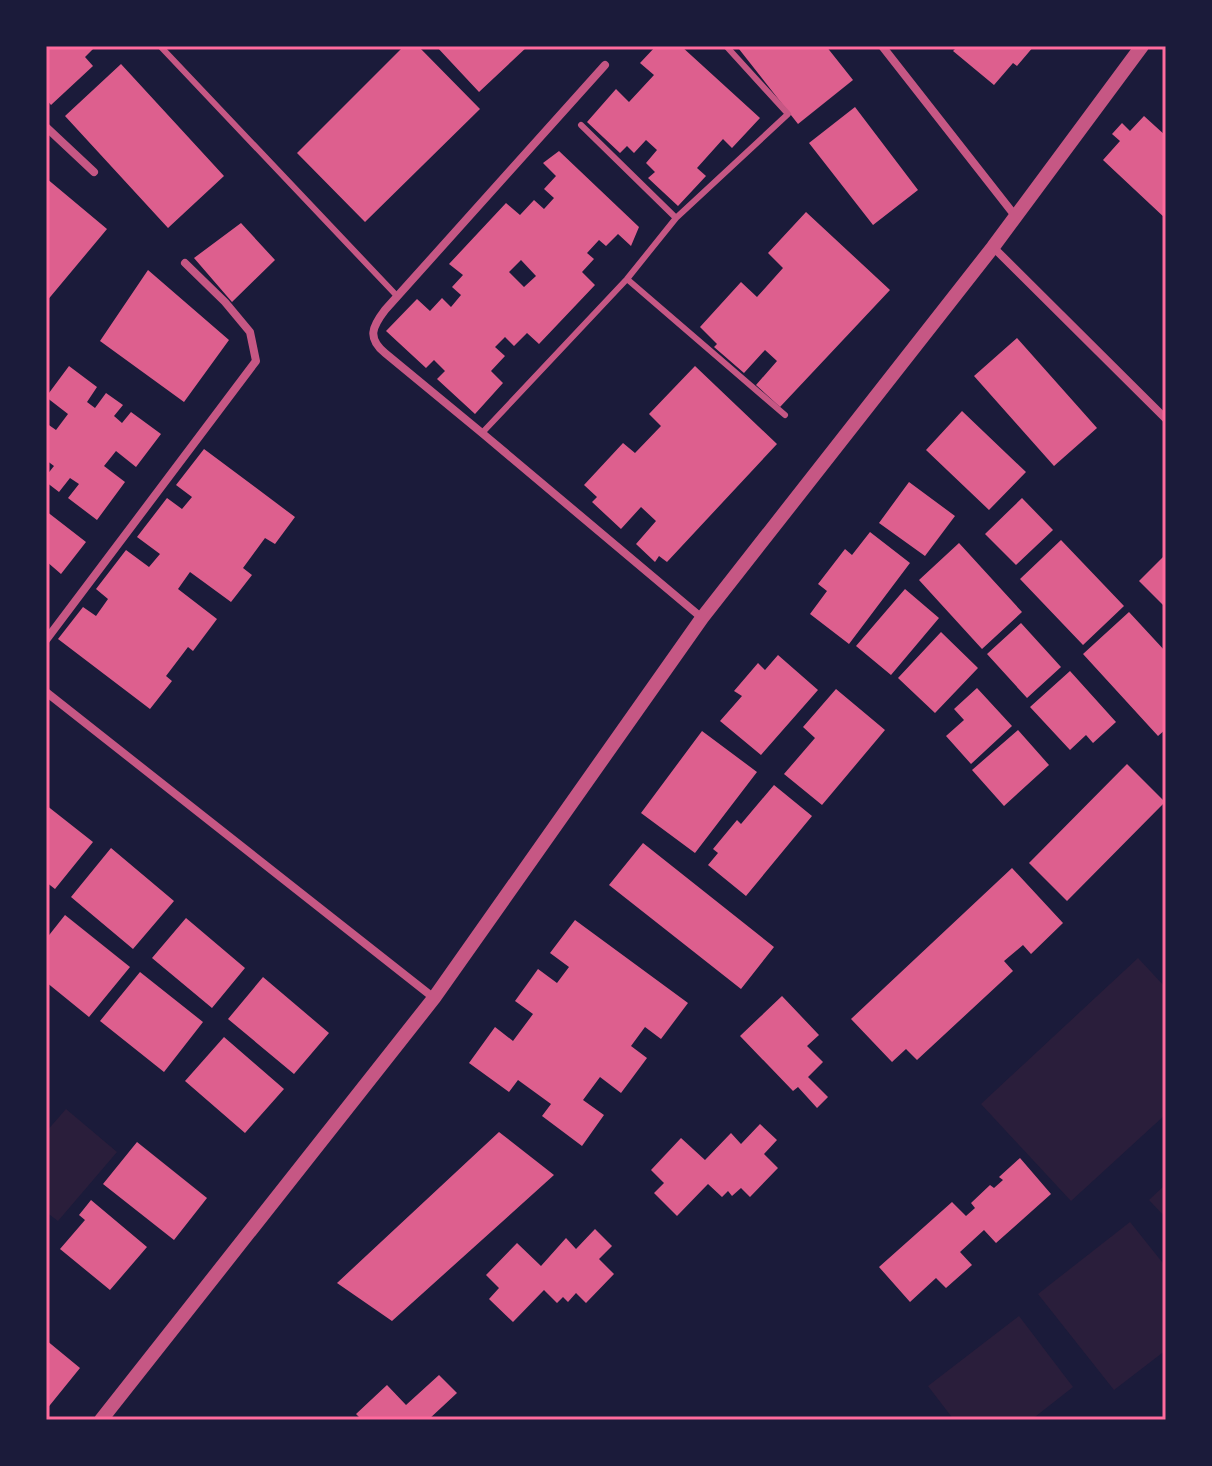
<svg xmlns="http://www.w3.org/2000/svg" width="1212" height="1466" font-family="'DejaVu Sans',sans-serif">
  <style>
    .green { fill: #2a1e3b }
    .building { fill: #dd5f8e; fill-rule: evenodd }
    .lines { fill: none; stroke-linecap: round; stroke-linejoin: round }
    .service { stroke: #c65784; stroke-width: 6 }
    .minor { stroke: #c65784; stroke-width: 8 }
    .tertiary { stroke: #c65784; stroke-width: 14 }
    .neatline { fill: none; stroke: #ff6b9d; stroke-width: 3 }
  </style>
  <rect width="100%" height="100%" fill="#1b1b3a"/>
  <path class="green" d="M 1138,958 L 1166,988 L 1166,1114 L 1071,1201 L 981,1104 Z
    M 66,1109 L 117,1152 L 58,1221 L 46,1212 L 46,1132 Z
    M 1166,1184 L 1166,1218 L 1149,1200 Z
    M 1130,1222 L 1166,1267 L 1166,1350 L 1114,1390 L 1038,1294 Z
    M 1019,1316 L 1073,1387 L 1031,1420 L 954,1420 L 928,1386 Z"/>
  <path class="building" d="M 46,46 L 96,46 L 85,57 L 93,66 L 51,105 L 46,99 Z
    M 404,46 L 418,46 L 480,109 L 365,222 L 297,153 Z
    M 436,46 L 528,46 L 479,92 Z
    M 656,46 L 681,46 L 760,118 L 732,148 L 723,139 L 697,168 L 706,176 L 678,206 L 648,178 L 655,172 L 646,163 L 657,150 L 646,140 L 634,153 L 627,146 L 620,153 L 587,122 L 616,89 L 629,102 L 654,75 L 640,63 Z
    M 743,46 L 826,46 L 853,80 L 798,124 L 739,49 Z
    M 958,46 L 1034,46 L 1017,66 L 1013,63 L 994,85 L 953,51 Z
    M 121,64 L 224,176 L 168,228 L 65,116 Z
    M 855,107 L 918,190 L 873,225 L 809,143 Z
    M 1144,116 L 1166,136 L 1166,219 L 1103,160 L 1120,141 L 1112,134 L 1122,123 L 1130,131 Z
    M 559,151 L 639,227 L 631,246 L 618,234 L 606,246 L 599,240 L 587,253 L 594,259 L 582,272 L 595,285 L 539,344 L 527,333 L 514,346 L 505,337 L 495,347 L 505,356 L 491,371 L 503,383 L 475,414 L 437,379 L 445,371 L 434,360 L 426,368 L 386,331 L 417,299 L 430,311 L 442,298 L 451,307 L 461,295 L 452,287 L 463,275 L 449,264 L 506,203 L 520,215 L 534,200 L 544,209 L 554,198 L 544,189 L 556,176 L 543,163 ZM 521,260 L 536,276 L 524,287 L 509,272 Z
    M 46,178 L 107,229 L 46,302 Z
    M 806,212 L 890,290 L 780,407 L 756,385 L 777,361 L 765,350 L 744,373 L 714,347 L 717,344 L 700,327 L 741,282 L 757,297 L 783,268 L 768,253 Z
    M 241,223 L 275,260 L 232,302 L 194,258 Z
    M 148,270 L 229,340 L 184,402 L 100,341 Z
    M 1017,338 L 1097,428 L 1054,466 L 974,376 Z
    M 69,366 L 97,387 L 87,402 L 95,408 L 106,393 L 123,405 L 114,416 L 122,423 L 131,412 L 161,434 L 136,467 L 116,451 L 104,466 L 125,482 L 97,520 L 68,498 L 79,484 L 70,478 L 59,492 L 46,482 L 46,476 L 54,466 L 46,460 L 46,423 L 56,430 L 68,414 L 46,397 Z
    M 695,366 L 777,444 L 667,562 L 659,556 L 655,562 L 636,544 L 656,521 L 641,507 L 621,529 L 592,502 L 597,497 L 584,485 L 623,443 L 635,453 L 661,426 L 649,414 Z
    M 962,411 L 1026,472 L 989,510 L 926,450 Z
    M 204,449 L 295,517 L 275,544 L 265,538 L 243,568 L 252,575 L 231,602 L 190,572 L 178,589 L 217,619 L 193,651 L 188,647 L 166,676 L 172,681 L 150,709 L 58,639 L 83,607 L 96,616 L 108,599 L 96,589 L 126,550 L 149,567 L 160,554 L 137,537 L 167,498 L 182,509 L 192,497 L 176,485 Z
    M 909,482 L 955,516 L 925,556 L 879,523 Z
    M 1022,498 L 1053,530 L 1016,565 L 985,534 Z
    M 46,511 L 86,542 L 61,574 L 46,561 Z
    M 870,532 L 910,563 L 849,644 L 810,614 L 827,591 L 818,584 L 845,549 L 852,555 Z
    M 1061,540 L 1124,606 L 1083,645 L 1020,579 Z
    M 959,543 L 1022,612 L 982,649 L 919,580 Z
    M 1166,554 L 1166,608 L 1139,581 Z
    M 905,589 L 939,618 L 891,675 L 856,646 Z
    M 1129,612 L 1166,652 L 1166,729 L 1158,736 L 1083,654 Z
    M 1021,623 L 1061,667 L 1027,698 L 987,654 Z
    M 941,632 L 978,668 L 935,713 L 898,678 Z
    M 778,655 L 818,690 L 761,755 L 720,721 L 742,696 L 734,691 L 758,663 L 765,670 Z
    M 1070,671 L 1116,722 L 1093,743 L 1086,735 L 1070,750 L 1030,707 Z
    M 977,688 L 1012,726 L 971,764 L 946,736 L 964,720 L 954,709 Z
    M 836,689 L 885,730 L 822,805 L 784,774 L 815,738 L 803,727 Z
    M 1018,730 L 1049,765 L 1004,806 L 972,770 Z
    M 702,731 L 757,772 L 695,853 L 641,813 Z
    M 1127,764 L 1165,802 L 1067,901 L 1029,863 Z
    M 774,785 L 812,816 L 746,896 L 708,865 L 718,853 L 713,849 L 737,820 L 741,824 Z
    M 46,805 L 93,842 L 55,889 L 46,882 Z
    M 643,843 L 774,947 L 741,989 L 609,885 Z
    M 111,848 L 174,901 L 133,949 L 71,897 Z
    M 1012,868 L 1063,923 L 1031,954 L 1023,945 L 1004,961 L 1013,971 L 917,1060 L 906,1049 L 892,1062 L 851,1019 Z
    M 65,915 L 130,967 L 89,1017 L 46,982 L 46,939 Z
    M 186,918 L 245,968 L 212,1008 L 152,958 Z
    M 575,920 L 688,1003 L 661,1039 L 645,1027 L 631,1046 L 647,1058 L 621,1093 L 600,1077 L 583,1100 L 604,1115 L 582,1146 L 542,1116 L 551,1104 L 518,1080 L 509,1092 L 469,1063 L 495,1027 L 513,1041 L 533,1014 L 515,1001 L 538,969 L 557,983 L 569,967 L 550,953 Z
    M 140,972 L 203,1022 L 164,1072 L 100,1021 Z
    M 263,977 L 329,1033 L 294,1074 L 228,1019 Z
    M 782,996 L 819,1035 L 807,1046 L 823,1062 L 808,1077 L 828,1097 L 817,1108 L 798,1087 L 793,1091 L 740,1036 Z
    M 224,1037 L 284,1089 L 245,1133 L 185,1081 Z
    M 760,1124 L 777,1140 L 764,1154 L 778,1168 L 750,1197 L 741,1188 L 732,1196 L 728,1191 L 722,1197 L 708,1184 L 677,1216 L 654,1193 L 664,1183 L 651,1170 L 681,1138 L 705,1160 L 731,1133 L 741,1144 Z
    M 499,1132 L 554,1175 L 392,1321 L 337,1283 Z
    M 137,1142 L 207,1198 L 174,1240 L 103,1184 Z
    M 1020,1158 L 1051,1194 L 996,1243 L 984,1230 L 960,1252 L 972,1265 L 946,1288 L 936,1278 L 910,1302 L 879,1267 L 952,1202 L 966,1216 L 975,1208 L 971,1203 L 990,1185 L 994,1188 L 1003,1180 L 999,1177 Z
    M 91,1200 L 147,1247 L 110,1290 L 60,1249 L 85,1220 L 79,1215 Z
    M 595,1229 L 612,1246 L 599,1259 L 614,1274 L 586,1303 L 576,1293 L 568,1302 L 563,1297 L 557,1303 L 544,1290 L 513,1322 L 489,1299 L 499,1288 L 486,1275 L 517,1243 L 541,1266 L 566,1238 L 576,1249 Z
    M 46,1340 L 80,1368 L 46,1410 Z
    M 439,1375 L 457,1393 L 428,1420 L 362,1420 L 356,1414 L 387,1385 L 406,1405 Z"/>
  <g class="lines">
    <path class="service" d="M 160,46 L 397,296
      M 581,125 L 676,218
      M 627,279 L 785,415
      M 482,433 L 627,279 L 676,218 L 788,114 L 726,46"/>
    <path class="minor" d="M 882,46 L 1016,217
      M 605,65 L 385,310 C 372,327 367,338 385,353 L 482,433 L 702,618
      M 46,127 L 94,172
      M 993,247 L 1166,419
      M 46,640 L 256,361 L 250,332 L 225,302 L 185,263
      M 46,692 L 434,998"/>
    <path class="tertiary" d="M 101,1420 L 434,998 L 702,618 L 993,247 L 1142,46"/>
  </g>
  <rect width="1212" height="1466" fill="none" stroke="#1b1b3a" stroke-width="96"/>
  <rect x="48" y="48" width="1116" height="1370" class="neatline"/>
</svg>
